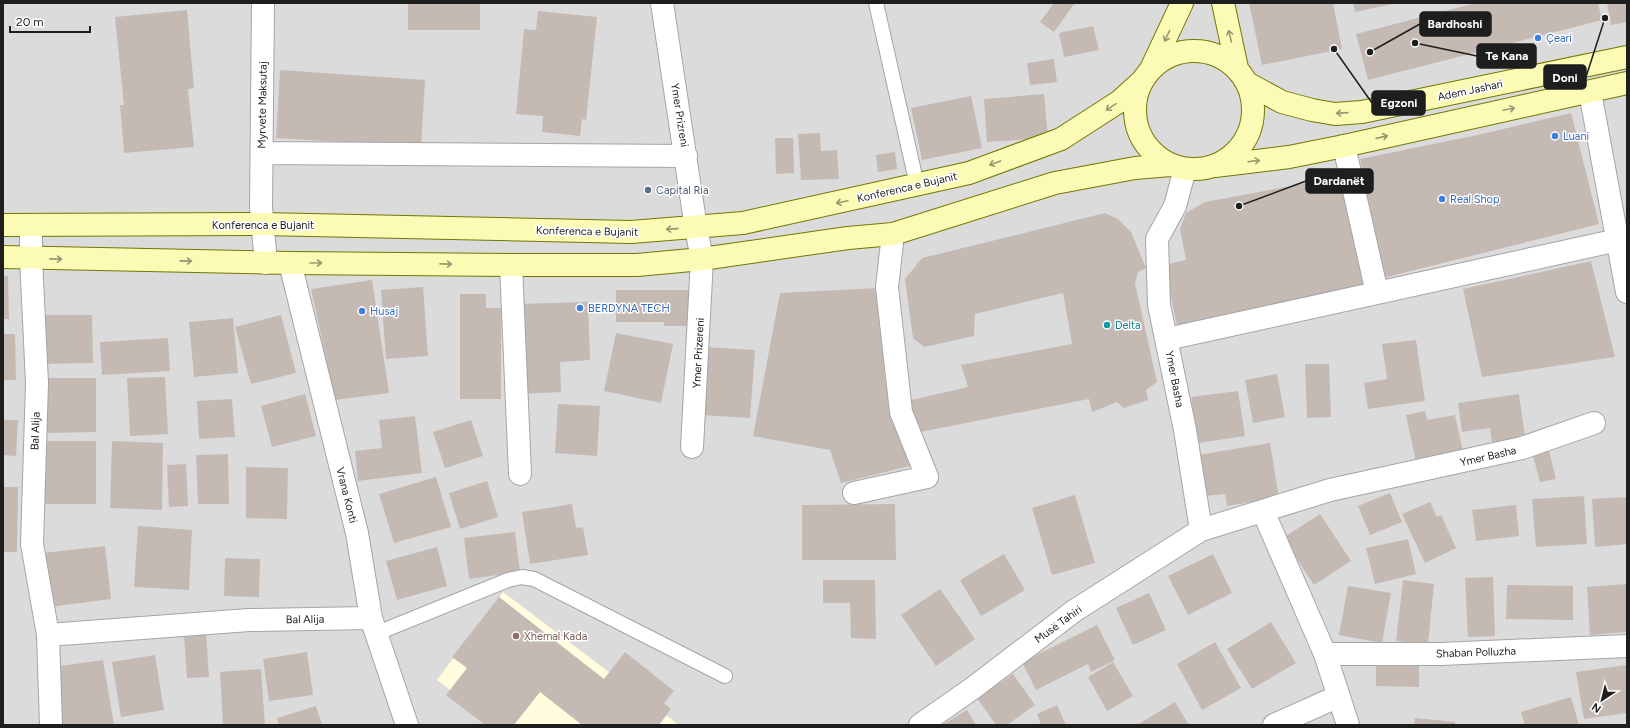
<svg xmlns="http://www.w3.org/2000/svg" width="1630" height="728" font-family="Figtree,sans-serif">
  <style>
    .residential { fill: #dcdbdb }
    .education { fill: #fffddd }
    .building { fill: #c4bab3 }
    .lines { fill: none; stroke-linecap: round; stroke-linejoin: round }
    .lane-casing { stroke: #a5a5a5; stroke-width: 16 }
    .street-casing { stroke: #a5a5a5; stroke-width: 24 }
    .secondary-casing { stroke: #717802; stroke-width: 24 }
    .lane { stroke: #fff; stroke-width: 14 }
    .street { stroke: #fff; stroke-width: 22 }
    .secondary { stroke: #fbfbb6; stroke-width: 22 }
    .oneway { stroke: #989872 }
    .shop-dot { fill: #3f7fe0; stroke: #fff; stroke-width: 1.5 }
    .service-dot { fill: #5c6f8a; stroke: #fff; stroke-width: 1.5 }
    .culture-dot { fill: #0f9aa8; stroke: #fff; stroke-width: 1.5 }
    .education-dot { fill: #8d6e63; stroke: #fff; stroke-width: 1.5 }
    .labels { text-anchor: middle; stroke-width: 3; stroke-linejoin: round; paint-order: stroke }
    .shop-label { font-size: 11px; fill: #366cbe; stroke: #fff; text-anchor: start }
    .street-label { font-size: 11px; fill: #1e1e1e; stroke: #fff }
    .service-label { font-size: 11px; fill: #4e5e75; stroke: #fff; text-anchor: start }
    .culture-label { font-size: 11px; fill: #0d838f; stroke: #fff; text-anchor: start }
    .education-label { font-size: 11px; fill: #785e54; stroke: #fff; text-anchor: start }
    .leader { fill: none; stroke: #1e1e1e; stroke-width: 1.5 }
    .callout-dot { fill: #1e1e1e; stroke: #fff; stroke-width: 1.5 }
    .callout { fill: #1e1e1e; stroke: #1e1e1e; stroke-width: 1.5 }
    .callout-label { font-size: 12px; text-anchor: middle; font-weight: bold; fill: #fff }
  </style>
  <rect width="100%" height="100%" fill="#efebe4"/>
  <path class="residential" d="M 3,3 L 1627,3 L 1627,725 L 3,725 Z"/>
  <path class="education" d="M 503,592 L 679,725 L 497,725 L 437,680 Z"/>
  <path class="building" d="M 408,3 L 480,3 L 480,30 L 408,30 Z
    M 1054,3 L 1074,4 L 1054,32 L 1040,22 Z
    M 1249,3 L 1333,3 L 1342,49 L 1262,65 Z
    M 1353,3 L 1392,3 L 1393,4 L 1355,12 Z
    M 1476,3 L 1598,3 L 1602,20 L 1368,80 L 1356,34 Z
    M 1607,3 L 1627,3 L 1627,22 L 1611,25 Z
    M 187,10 L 194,88 L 188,89 L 194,147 L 124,153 L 120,105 L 124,105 L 115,17 Z
    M 538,11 L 597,17 L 586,120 L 582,119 L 580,136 L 542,132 L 543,116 L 516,114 L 524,29 L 536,30 Z
    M 1093,26 L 1099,50 L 1064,57 L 1059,33 Z
    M 1054,59 L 1057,82 L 1030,85 L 1027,63 Z
    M 280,70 L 425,80 L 421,147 L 276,138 Z
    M 1044,94 L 1048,138 L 987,142 L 984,99 Z
    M 971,96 L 982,148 L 922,160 L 911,108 Z
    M 1571,113 L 1599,224 L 1383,278 L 1360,159 L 1482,134 Z
    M 820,133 L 821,151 L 837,150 L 839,179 L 801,180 L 798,134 Z
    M 775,138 L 793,138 L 794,173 L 776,174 Z
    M 895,152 L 897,169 L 878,172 L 876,155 Z
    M 1343,176 L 1366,284 L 1177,325 L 1164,265 L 1186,260 L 1180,229 L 1186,213 L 1205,202 Z
    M 1105,213 L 1118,219 L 1131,232 L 1146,268 L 1138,272 L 1135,283 L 1157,382 L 1146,390 L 1148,400 L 1124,408 L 1117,402 L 1092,412 L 1089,399 L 920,432 L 907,401 L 968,387 L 961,365 L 1072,344 L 1063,293 L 975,314 L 974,336 L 924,347 L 913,338 L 905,279 L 922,258 Z
    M 1591,261 L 1615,357 L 1482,377 L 1463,289 Z
    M 3,276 L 8,276 L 9,319 L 3,319 Z
    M 372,280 L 389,393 L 335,400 L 311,289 Z
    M 423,287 L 428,356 L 386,359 L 381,290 Z
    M 878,288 L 885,379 L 914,465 L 841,483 L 830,450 L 753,436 L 780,293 Z
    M 616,290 L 693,290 L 693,326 L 664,326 L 664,322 L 616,322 Z
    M 460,294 L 486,294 L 486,308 L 501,308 L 501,399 L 460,399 Z
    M 588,302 L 590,360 L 560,362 L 561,392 L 519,394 L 516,304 Z
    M 41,315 L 92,315 L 93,363 L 42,364 Z
    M 281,315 L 296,373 L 251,384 L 235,327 Z
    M 233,318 L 238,373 L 194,377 L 189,322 Z
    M 616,333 L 673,344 L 661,403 L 604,391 Z
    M 3,334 L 15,334 L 16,380 L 3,380 Z
    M 168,338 L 170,371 L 102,375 L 100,342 Z
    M 1416,340 L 1425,401 L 1368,409 L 1364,383 L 1387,379 L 1382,344 Z
    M 705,347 L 755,350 L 750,418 L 701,415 Z
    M 1305,364 L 1329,364 L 1331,417 L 1307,418 Z
    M 1277,374 L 1285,417 L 1253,423 L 1245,380 Z
    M 165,377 L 168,434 L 130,436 L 127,378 Z
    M 46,378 L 96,378 L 96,432 L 47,433 Z
    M 1238,391 L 1245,436 L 1198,443 L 1191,397 Z
    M 305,394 L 316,436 L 272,447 L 261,406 Z
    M 1519,394 L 1525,437 L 1492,442 L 1490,428 L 1462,432 L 1458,403 Z
    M 232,399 L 235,437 L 199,439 L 197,401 Z
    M 558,404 L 600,406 L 597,456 L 555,453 Z
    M 1425,411 L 1427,420 L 1455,415 L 1463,452 L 1416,462 L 1406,415 Z
    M 415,416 L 422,473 L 358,481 L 355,451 L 382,448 L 379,420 Z
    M 3,420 L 18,420 L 16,456 L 3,455 Z
    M 471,420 L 483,456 L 445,468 L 433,432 Z
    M 44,441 L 96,441 L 96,504 L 44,504 Z
    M 112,441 L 163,443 L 162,510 L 110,508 Z
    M 1270,443 L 1279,498 L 1227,506 L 1225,494 L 1205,496 L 1198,455 Z
    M 1548,447 L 1556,479 L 1540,482 L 1532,452 Z
    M 228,454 L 229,504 L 198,504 L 196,455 Z
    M 186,464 L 188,506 L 169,507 L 167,465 Z
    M 246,467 L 288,468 L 287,519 L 246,518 Z
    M 436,477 L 451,527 L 394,543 L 379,494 Z
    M 487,481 L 498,517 L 460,529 L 449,493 Z
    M 3,487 L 18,487 L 17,552 L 3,552 Z
    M 1390,493 L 1402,522 L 1370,535 L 1358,506 Z
    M 1075,495 L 1095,563 L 1052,575 L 1032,508 Z
    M 1584,496 L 1587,544 L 1536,547 L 1532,499 Z
    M 1627,497 L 1627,544 L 1595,547 L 1592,499 Z
    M 1430,502 L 1437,517 L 1441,515 L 1456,548 L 1425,563 L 1402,514 Z
    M 572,504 L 576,528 L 583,527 L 588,555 L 530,564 L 522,512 Z
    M 895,504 L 896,560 L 802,560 L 802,505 Z
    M 1516,505 L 1519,536 L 1476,541 L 1472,510 Z
    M 1320,514 L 1351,561 L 1314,585 L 1283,538 Z
    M 138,526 L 192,530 L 189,590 L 134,587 Z
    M 515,532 L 520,572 L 469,579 L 464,538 Z
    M 1408,539 L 1416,574 L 1375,584 L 1366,548 Z
    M 105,546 L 111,599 L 49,607 L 43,553 Z
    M 437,547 L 447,586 L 397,600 L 386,561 Z
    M 1004,554 L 1025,590 L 981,616 L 960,580 Z
    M 1213,554 L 1232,593 L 1188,615 L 1168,576 Z
    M 225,558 L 260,559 L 259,597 L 224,596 Z
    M 1493,577 L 1495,636 L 1468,637 L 1465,578 Z
    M 823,580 L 875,580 L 876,639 L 851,638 L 850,603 L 823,603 Z
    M 1403,580 L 1434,584 L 1428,644 L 1396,641 Z
    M 1627,584 L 1627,632 L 1590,635 L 1587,587 Z
    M 1507,585 L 1573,586 L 1573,620 L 1506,619 Z
    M 1348,586 L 1391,593 L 1382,643 L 1339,635 Z
    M 940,589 L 975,639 L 936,666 L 901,615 Z
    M 1149,593 L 1166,630 L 1133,645 L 1116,608 Z
    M 499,597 L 604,679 L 625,652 L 674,691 L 664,703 L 671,709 L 659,725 L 582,725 L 540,692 L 514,725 L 485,725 L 446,695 L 467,668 L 452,657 Z
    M 1271,622 L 1296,663 L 1252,689 L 1227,649 Z
    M 1097,625 L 1115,660 L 1091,672 L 1088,664 L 1036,690 L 1022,662 Z
    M 206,633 L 209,677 L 187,678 L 184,635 Z
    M 1215,642 L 1241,688 L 1202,710 L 1177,664 Z
    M 307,652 L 313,695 L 269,701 L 263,659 Z
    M 155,655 L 164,710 L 121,717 L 112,662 Z
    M 103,660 L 114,725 L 61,725 L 53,667 Z
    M 1113,662 L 1133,696 L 1107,711 L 1088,677 Z
    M 1376,662 L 1419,663 L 1419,687 L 1376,686 Z
    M 1627,665 L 1627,713 L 1584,719 L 1576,672 Z
    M 261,669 L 265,725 L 223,725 L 220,672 Z
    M 1013,674 L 1035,705 L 1007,725 L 996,725 L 977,698 Z
    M 1571,697 L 1579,725 L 1525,725 L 1521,712 Z
    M 1175,702 L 1189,725 L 1137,725 Z
    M 1057,705 L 1066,725 L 1041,725 L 1037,714 Z
    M 316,706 L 322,725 L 279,725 L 277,718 Z
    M 967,710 L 976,725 L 942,725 Z
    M 1415,718 L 1455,722 L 1455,725 L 1414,725 Z"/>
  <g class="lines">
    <g class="lane-casing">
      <path id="lane" d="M 876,3 L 917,185
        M 375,634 L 508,580 L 522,577 L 534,579 L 725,676"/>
    </g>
    <g class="street-casing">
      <path id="street" d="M 263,3 L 261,207 L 266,263
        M 662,3 L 696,228 L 702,259 L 692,447
        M 1590,92 L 1627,292
        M 1344,146 L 1377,293
        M 262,153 L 686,156
        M 1185,169 L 1175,206 L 1157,239 L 1159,305 L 1185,430 L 1201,530
        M 31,225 L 31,258 L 37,383 L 32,544 L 48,635 L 51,725
        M 290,263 L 357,533 L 371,618 L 407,725
        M 511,265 L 520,474
        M 1167,339 L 1618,240
        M 854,493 L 927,477 L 901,412 L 887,287 L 893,234
        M 1263,511 L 1325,654 L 1348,725
        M 48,635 L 249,620 L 371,618
        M 1325,654 L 1441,654 L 1627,646
        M 920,725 L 973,688 L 1074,611 L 1201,530 L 1330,490 L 1522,448 L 1594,423
        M 1274,725 L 1339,696"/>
    </g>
    <g class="secondary-casing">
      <path id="secondary" d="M 1223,3 L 1237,68
        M1135 110a59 59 0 1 1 118 0a59 59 0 1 1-118 0Z
        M 1151,69 L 1182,3
        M 1247,83 L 1282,102 L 1312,110 L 1335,114 L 1362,112 L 1627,57
        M 1215,166 L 1289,157 L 1344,146 L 1627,83
        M 3,225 L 263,224 L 631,232 L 743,223 L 969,173 L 1061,139 L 1120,101 L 1141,82
        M 3,257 L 290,263 L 511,265 L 637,265 L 702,259 L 848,238 L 893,234 L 1055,183 L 1135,168 L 1170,165"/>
    </g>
    <use href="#lane" class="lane"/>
    <use href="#street" class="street"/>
    <use href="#secondary" class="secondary"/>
  </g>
  <defs><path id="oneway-shaft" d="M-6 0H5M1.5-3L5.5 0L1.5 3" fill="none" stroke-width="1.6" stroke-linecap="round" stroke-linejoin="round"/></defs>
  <g class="oneway">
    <use href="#oneway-shaft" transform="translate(1167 36) rotate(116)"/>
    <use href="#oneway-shaft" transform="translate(1230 36) rotate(-103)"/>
    <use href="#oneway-shaft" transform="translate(1111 107) rotate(146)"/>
    <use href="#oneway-shaft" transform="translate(1509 109) rotate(-12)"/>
    <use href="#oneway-shaft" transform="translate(1342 113) rotate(176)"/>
    <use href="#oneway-shaft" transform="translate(1382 137) rotate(-13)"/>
    <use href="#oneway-shaft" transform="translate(1254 161) rotate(-7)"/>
    <use href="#oneway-shaft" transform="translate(995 163) rotate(160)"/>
    <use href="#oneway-shaft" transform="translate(842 202) rotate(168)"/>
    <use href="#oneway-shaft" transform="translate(672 229) rotate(176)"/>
    <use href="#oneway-shaft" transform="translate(56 259) rotate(1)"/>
    <use href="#oneway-shaft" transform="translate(186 261) rotate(1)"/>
    <use href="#oneway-shaft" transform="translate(316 263)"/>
    <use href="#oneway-shaft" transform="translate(446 264) rotate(1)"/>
  </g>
  <g class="shop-dot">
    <circle cx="1538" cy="38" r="4"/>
    <circle cx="1555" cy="136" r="4"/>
    <circle cx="1442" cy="199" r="4"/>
    <circle cx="580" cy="308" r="4"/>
    <circle cx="362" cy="311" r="4"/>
  </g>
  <circle class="service-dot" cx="648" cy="190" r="4"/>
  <circle class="culture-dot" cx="1107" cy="325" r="4"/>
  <circle class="education-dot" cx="516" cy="636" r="4"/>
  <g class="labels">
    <g class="shop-label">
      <text x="1546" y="42">Çeari</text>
      <text x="1563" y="140">Luani</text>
      <text x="1450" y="203">Real Shop</text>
      <text x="588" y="312">BERDYNA TECH</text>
      <text x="370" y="315">Husaj</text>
    </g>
    <g class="street-label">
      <text transform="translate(1470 90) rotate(-12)" y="4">Adem Jashari</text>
      <text transform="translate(262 105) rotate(-89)" y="4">Myrvete Maksutaj</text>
      <text transform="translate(680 115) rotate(81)" y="4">Ymer Prizreni</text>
      <text transform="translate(907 187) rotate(-13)" y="4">Konferenca e Bujanit</text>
      <text x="263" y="229">Konferenca e Bujanit</text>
      <text transform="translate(587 231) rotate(1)" y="4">Konferenca e Bujanit</text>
      <text transform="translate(698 353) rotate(-87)" y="4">Ymer Prizereni</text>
      <text transform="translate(1175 379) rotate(79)" y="4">Ymer Basha</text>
      <text transform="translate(35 431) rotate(-88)" y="4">Bal Alija</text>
      <text transform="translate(1488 456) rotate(-13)" y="4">Ymer Basha</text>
      <text transform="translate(347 495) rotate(76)" y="4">Vrana Konti</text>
      <text transform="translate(305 619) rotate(-1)" y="4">Bal Alija</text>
      <text transform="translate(1058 624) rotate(-36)" y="4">Musë Tahiri</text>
      <text transform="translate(1476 652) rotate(-2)" y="4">Shaban Polluzha</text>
    </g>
    <g class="service-label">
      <text x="656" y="194">Capital Ria</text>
    </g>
    <g class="culture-label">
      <text x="1115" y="329">Delta</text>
    </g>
    <g class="education-label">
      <text x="524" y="640">Xhemal Kada</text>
    </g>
  </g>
  <path class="leader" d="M1370 52L1420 24M1415 43L1477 56M1605 18L1586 77M1334 49L1372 103M1239 206L1306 181"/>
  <g class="callout-dot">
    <circle cx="1370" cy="52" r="4"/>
    <circle cx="1415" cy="43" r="4"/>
    <circle cx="1605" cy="18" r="4"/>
    <circle cx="1334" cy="49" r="4"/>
    <circle cx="1239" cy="206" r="4"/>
  </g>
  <g class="callout">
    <rect x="1420" y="12" width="71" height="24" rx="4"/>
    <rect x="1477" y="44" width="59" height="24" rx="4"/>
    <rect x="1544" y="65" width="42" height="24" rx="4"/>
    <rect x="1372" y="91" width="53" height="24" rx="4"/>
    <rect x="1306" y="169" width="67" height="24" rx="4"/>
  </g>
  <g class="callout-label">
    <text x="1455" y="28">Bardhoshi</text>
    <text x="1507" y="60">Te Kana</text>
    <text x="1565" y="82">Doni</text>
    <text x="1399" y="107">Egzoni</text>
    <text x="1339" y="185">Dardanët</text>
  </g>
  <rect width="1630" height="728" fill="none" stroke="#1e1e1e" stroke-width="8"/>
  <g transform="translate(1602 700) rotate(215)" stroke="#ffffff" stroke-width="3" paint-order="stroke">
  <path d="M0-3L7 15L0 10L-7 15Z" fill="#1e1e1e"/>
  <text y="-6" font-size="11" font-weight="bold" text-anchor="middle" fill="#1e1e1e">N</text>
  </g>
  <path d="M10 26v6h80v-6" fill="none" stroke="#1e1e1e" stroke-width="2"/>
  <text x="16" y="26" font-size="12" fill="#1e1e1e" stroke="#ffffff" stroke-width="3" paint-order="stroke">20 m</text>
</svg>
